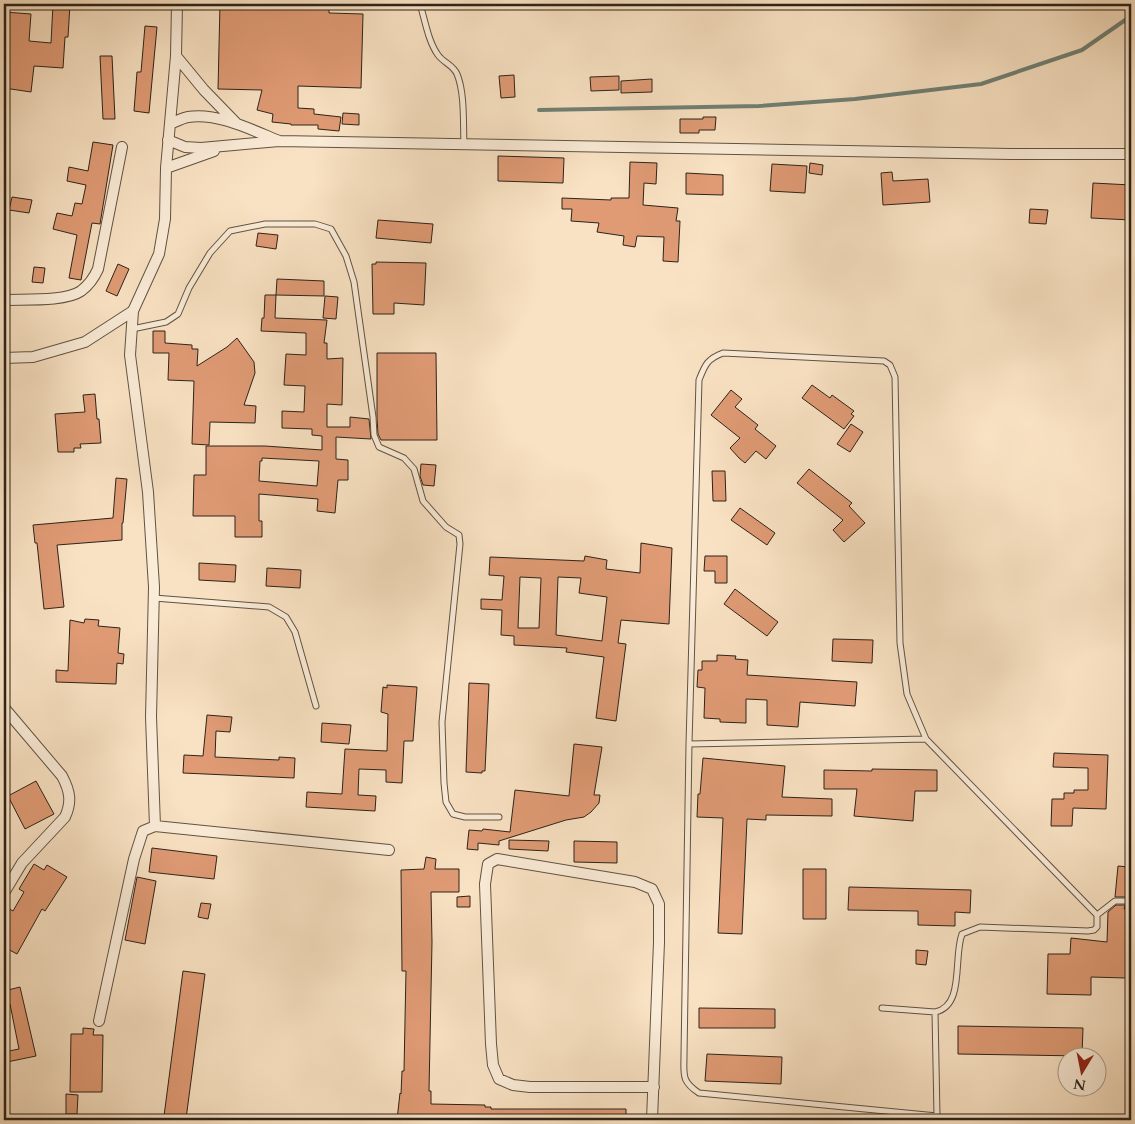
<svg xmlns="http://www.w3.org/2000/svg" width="1135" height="1124" font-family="Cardo,serif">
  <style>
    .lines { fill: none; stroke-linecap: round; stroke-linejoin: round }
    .stream { stroke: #708075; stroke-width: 4 }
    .building { fill: #e09b75; stroke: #2c231a; fill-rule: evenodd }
    .service-casing { stroke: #5f5344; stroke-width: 7 }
    .minor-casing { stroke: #5f5344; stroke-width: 12 }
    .service { stroke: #fbecd8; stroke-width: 5 }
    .minor { stroke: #fbecd8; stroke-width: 10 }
  </style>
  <rect width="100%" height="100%" fill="#f9e2c3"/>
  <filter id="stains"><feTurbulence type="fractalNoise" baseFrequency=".004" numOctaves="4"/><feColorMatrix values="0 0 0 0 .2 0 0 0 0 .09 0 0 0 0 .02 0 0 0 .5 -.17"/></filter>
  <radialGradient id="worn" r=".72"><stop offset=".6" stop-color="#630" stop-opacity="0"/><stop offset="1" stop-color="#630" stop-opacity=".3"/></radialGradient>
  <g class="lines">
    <path class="stream" d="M 539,110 L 759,106 L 855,99 L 981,84 L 1082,50 L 1131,16"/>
  </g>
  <path class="building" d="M 53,4 L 70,4 L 68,37 L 65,37 L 63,68 L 34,66 L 31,92 L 4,88 L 4,12 L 31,14 L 29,41 L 51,43 Z
    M 220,4 L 329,4 L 329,13 L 363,14 L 361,88 L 298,86 L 298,108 L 314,109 L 314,114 L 341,117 L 339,131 L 318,129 L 318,125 L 291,125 L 291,124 L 272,122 L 273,114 L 257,110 L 262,90 L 218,89 Z
    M 145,26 L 157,27 L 149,113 L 134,111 L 137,72 L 141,72 Z
    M 100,56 L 112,56 L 115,119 L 103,119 Z
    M 514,75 L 515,97 L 501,98 L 499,76 Z
    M 619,76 L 619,90 L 591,91 L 590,77 Z
    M 652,79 L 652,92 L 621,93 L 621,81 Z
    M 343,113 L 359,114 L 359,125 L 342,124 Z
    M 703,117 L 716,117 L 715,130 L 699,130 L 699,133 L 680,133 L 680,119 L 703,119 Z
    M 93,142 L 113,145 L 100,224 L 92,223 L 81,280 L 69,278 L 77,235 L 53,229 L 57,213 L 72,216 L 75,203 L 82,204 L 86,185 L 67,181 L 69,167 L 88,171 Z
    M 498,156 L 564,158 L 563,183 L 498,181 Z
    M 630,162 L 657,163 L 656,184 L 644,183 L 643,205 L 678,208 L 676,221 L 680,221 L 678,262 L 663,261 L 664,237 L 637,236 L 635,247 L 623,245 L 624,236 L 597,232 L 599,223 L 571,221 L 572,209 L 562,209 L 562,198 L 611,200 L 611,198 L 629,198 Z
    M 810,163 L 823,165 L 822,175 L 809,173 Z
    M 772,164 L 807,166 L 805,193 L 770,191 Z
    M 892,172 L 893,181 L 928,179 L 930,202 L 883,205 L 881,173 Z
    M 686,173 L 723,175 L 723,195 L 686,194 Z
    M 1093,183 L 1131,185 L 1131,220 L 1091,218 Z
    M 12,197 L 32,200 L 29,213 L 9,210 Z
    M 1030,209 L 1048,210 L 1046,224 L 1029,223 Z
    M 378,220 L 433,224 L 431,243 L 376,238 Z
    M 258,233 L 278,235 L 276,249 L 256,246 Z
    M 376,262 L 426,263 L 424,305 L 394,303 L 394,314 L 373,314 L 372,264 L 376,264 Z
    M 118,264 L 129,269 L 117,296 L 106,291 Z
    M 34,267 L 45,268 L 43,283 L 32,282 Z
    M 277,279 L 324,281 L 324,296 L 276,295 Z
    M 265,295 L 276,295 L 275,318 L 327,320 L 324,343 L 327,343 L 327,359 L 343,358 L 342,405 L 327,404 L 327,427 L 350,427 L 350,417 L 369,419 L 371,439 L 336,437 L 336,459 L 348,460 L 348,480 L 338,480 L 335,513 L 317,511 L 318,499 L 259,494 L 259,521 L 262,521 L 262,537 L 235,537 L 235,516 L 193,516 L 194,475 L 206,475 L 206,446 L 265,446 L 322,450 L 322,436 L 312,435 L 312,429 L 282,428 L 282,411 L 304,412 L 305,386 L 284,385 L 286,354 L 306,355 L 306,333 L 261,331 L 262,318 L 264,318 ZM 262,458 L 319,461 L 317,486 L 259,481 L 260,461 L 262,461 Z
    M 325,296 L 338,297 L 336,319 L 323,318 Z
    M 153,331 L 165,331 L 165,343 L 192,345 L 192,349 L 198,349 L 197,366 L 227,347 L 237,338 L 254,362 L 255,373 L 244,405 L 256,406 L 255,423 L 210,422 L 209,445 L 192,444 L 194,381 L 168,380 L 169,353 L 153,353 Z
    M 377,353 L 436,353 L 437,440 L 381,440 L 378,434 L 377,418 Z
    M 812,385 L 830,398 L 832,395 L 854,411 L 851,414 L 854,416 L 844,429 L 802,398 Z
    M 731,390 L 742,399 L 735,407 L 758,425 L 755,429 L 776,446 L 766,459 L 756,451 L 745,463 L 739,458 L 730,448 L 740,438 L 711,415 Z
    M 95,394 L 97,419 L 99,419 L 101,443 L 80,444 L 81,448 L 74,448 L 74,452 L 58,452 L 55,414 L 85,412 L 83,395 Z
    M 851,424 L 863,432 L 850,452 L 837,444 Z
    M 421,464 L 436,465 L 434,486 L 423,485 L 420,476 Z
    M 809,469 L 852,503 L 849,506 L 865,523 L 844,542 L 833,530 L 843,520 L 797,483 Z
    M 712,471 L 725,471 L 726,501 L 713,501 Z
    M 116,478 L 127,479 L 123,523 L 122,523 L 122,540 L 57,545 L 64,607 L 44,609 L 37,543 L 35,543 L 33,525 L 113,518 Z
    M 740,508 L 775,533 L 767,545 L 731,520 Z
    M 641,543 L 672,548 L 669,624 L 621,620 L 618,643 L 626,644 L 616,721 L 596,718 L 604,657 L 566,652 L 567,648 L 514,645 L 514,636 L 501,635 L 502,610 L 481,609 L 481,599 L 502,600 L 504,576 L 489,575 L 490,557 L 584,561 L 585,556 L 607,560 L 606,569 L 640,573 ZM 520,577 L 541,578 L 539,628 L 518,628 ZM 558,577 L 581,578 L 579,593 L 607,597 L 602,641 L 556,635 Z
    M 705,556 L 727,556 L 727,583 L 715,583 L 715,571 L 704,571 Z
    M 199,563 L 236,565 L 235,582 L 199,580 Z
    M 267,568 L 301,570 L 300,588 L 266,586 Z
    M 735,589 L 778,622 L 767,636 L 724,604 Z
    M 85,619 L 99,620 L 98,626 L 120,628 L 118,653 L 124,654 L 123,664 L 117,663 L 116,684 L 56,682 L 56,670 L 68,671 L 70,620 L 84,623 Z
    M 833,639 L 873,640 L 872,663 L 832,661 Z
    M 717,655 L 736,656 L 735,659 L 748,660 L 747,675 L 857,682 L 855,706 L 800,702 L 798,727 L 767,725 L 767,700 L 746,699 L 746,723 L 720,722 L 720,719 L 704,718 L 705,688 L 697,687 L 698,670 L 702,670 L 702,661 L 717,661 Z
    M 469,683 L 489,684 L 485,771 L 482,771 L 482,773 L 466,772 Z
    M 387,685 L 417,687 L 413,741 L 404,741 L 402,783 L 386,782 L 386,770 L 359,769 L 358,795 L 376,796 L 375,811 L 306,807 L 307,792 L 342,794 L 345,749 L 387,751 L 388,714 L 381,712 L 383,687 L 387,688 Z
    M 207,715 L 232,717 L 230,732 L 216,731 L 215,757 L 279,760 L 279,757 L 295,758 L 294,778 L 183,773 L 184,755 L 203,756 Z
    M 322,723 L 351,725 L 349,744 L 321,742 Z
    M 574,744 L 602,747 L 594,795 L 600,795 L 599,803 L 591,812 L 584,817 L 566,820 L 499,841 L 499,845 L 478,843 L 478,850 L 467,849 L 469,830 L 482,831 L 483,829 L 510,832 L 515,790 L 569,796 Z
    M 1054,753 L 1108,755 L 1106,809 L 1073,808 L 1072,826 L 1051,826 L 1052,799 L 1064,799 L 1064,793 L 1074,793 L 1074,790 L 1088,790 L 1088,768 L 1053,767 Z
    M 703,758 L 785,766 L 782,797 L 832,799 L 832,816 L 766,815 L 766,820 L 747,819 L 742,934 L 718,933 L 723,818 L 697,817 L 698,794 L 700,794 Z
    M 872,769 L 937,770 L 937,791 L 915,791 L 913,821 L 854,816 L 857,789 L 824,789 L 824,770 L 872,771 Z
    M 36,781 L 54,814 L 25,829 L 8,796 Z
    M 509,840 L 549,841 L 548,851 L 509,849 Z
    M 574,841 L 617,842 L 617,863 L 574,862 Z
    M 152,848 L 217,856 L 214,879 L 149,872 Z
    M 426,857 L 436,859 L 435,869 L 459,869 L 459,892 L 431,892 L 432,942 L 429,1091 L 431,1091 L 431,1104 L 485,1105 L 485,1107 L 491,1107 L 491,1109 L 626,1109 L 626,1120 L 397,1120 L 400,1093 L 401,1094 L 402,1071 L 404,1071 L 406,971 L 402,971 L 401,870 L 424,869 Z
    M 34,864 L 44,870 L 47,865 L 67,877 L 45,911 L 42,909 L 17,954 L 4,947 L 4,906 L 13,911 L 24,892 L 19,889 Z
    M 1118,866 L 1129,867 L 1126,897 L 1115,897 Z
    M 803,869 L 826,869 L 826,919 L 803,919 Z
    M 137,877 L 156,881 L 145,944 L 125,940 Z
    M 849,887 L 971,890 L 970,913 L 955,912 L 955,926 L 918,925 L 918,911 L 848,910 Z
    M 470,896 L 470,907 L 457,907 L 457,897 Z
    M 201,903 L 211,904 L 208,919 L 198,917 Z
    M 1116,905 L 1125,905 L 1124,909 L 1128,909 L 1126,978 L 1091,977 L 1091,995 L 1047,994 L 1048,954 L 1070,954 L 1071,938 L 1107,942 L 1108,912 Z
    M 916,950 L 928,951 L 926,965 L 916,964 Z
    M 183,971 L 205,974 L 186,1119 L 164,1116 Z
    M 20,987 L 36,1056 L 7,1062 L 4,1052 L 19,1049 L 10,1004 L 4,1005 L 4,991 Z
    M 699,1008 L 775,1009 L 775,1028 L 699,1028 Z
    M 958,1026 L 1083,1028 L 1082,1056 L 958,1054 Z
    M 83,1028 L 94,1029 L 93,1035 L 103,1035 L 102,1092 L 70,1092 L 71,1034 L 83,1034 Z
    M 707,1054 L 782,1057 L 781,1084 L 705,1081 Z
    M 66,1094 L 78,1095 L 77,1114 L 66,1114 Z"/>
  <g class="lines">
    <g class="service-casing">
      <path id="service" d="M 420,4 C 425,20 428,41 438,55 C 444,63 453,65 457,74 C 465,93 463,124 464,144
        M 132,329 L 166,322 L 178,314 L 189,288 L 210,253 L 230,231 L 265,224 L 315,224 L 331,229 L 346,256 L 354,282 L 373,417 L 374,435 L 379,447 L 404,458 L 414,469 L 423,501 L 446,527 L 459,535 L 460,544 L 442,722 L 444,783 L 446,802 L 453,814 L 465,817 L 499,817
        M 154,598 L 269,607 L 286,617 L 295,632 L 316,706
        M 689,744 L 926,739
        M 1097,915 L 1115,901 L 1131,901
        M 882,1008 L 935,1012
        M 936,1120 L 937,1116 L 935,1012 C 965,1006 953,958 962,934 L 980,927 L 1088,931 L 1094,930 L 1097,927 L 1097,915 L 926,739 L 907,694 L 900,643 L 895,377 L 890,365 L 884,361 L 723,353 C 707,359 705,365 699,380 L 689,744 L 684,1055 C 684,1075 681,1081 699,1093 L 937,1116"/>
    </g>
    <g class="minor-casing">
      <path id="minor" d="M 176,56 L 204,90 L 236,123
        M 170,124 C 175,122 182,118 188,117 C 217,112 252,130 279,141
        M 168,140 L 185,147 L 201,148 L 279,141 L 1011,154 L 1131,154
        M 166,168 L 214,151
        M 4,300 C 24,299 65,302 81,291 C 89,285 94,278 98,269 L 122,147
        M 4,358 L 33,357 L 85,342 L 133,311
        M 155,826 L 151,717 L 154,587 L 148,492 L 130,355 L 133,311 L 159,254 L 165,219 L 166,168 L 176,56 L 177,4
        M 4,893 L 22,863 L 65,817 C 72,802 70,791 62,776 L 6,710
        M 99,1021 L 134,859 L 143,831 L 155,826 L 389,850
        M 652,1120 L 659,942 L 659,904 L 652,889 L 635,882 L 497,859 L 488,864 L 485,884 L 491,1044 L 493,1065 L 499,1079 L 513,1085 L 530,1087 L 654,1087"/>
    </g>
    <use href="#service" class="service"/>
    <use href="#minor" class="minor"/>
  </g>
  <rect width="1135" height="1124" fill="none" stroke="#f9e2c3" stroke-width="20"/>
  <rect x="5" y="5" width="1125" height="1114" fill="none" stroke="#2c231a" stroke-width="2.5"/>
  <rect x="10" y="10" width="1115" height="1104" fill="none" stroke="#2c231a"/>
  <g transform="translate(1082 1072) rotate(190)"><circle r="24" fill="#fbecd8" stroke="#a89c8c"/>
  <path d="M0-4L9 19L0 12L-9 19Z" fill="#8f2418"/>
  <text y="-8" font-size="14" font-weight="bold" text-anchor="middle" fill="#2c231a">N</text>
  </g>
  <rect width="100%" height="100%" filter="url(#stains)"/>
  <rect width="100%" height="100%" fill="url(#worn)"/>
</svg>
